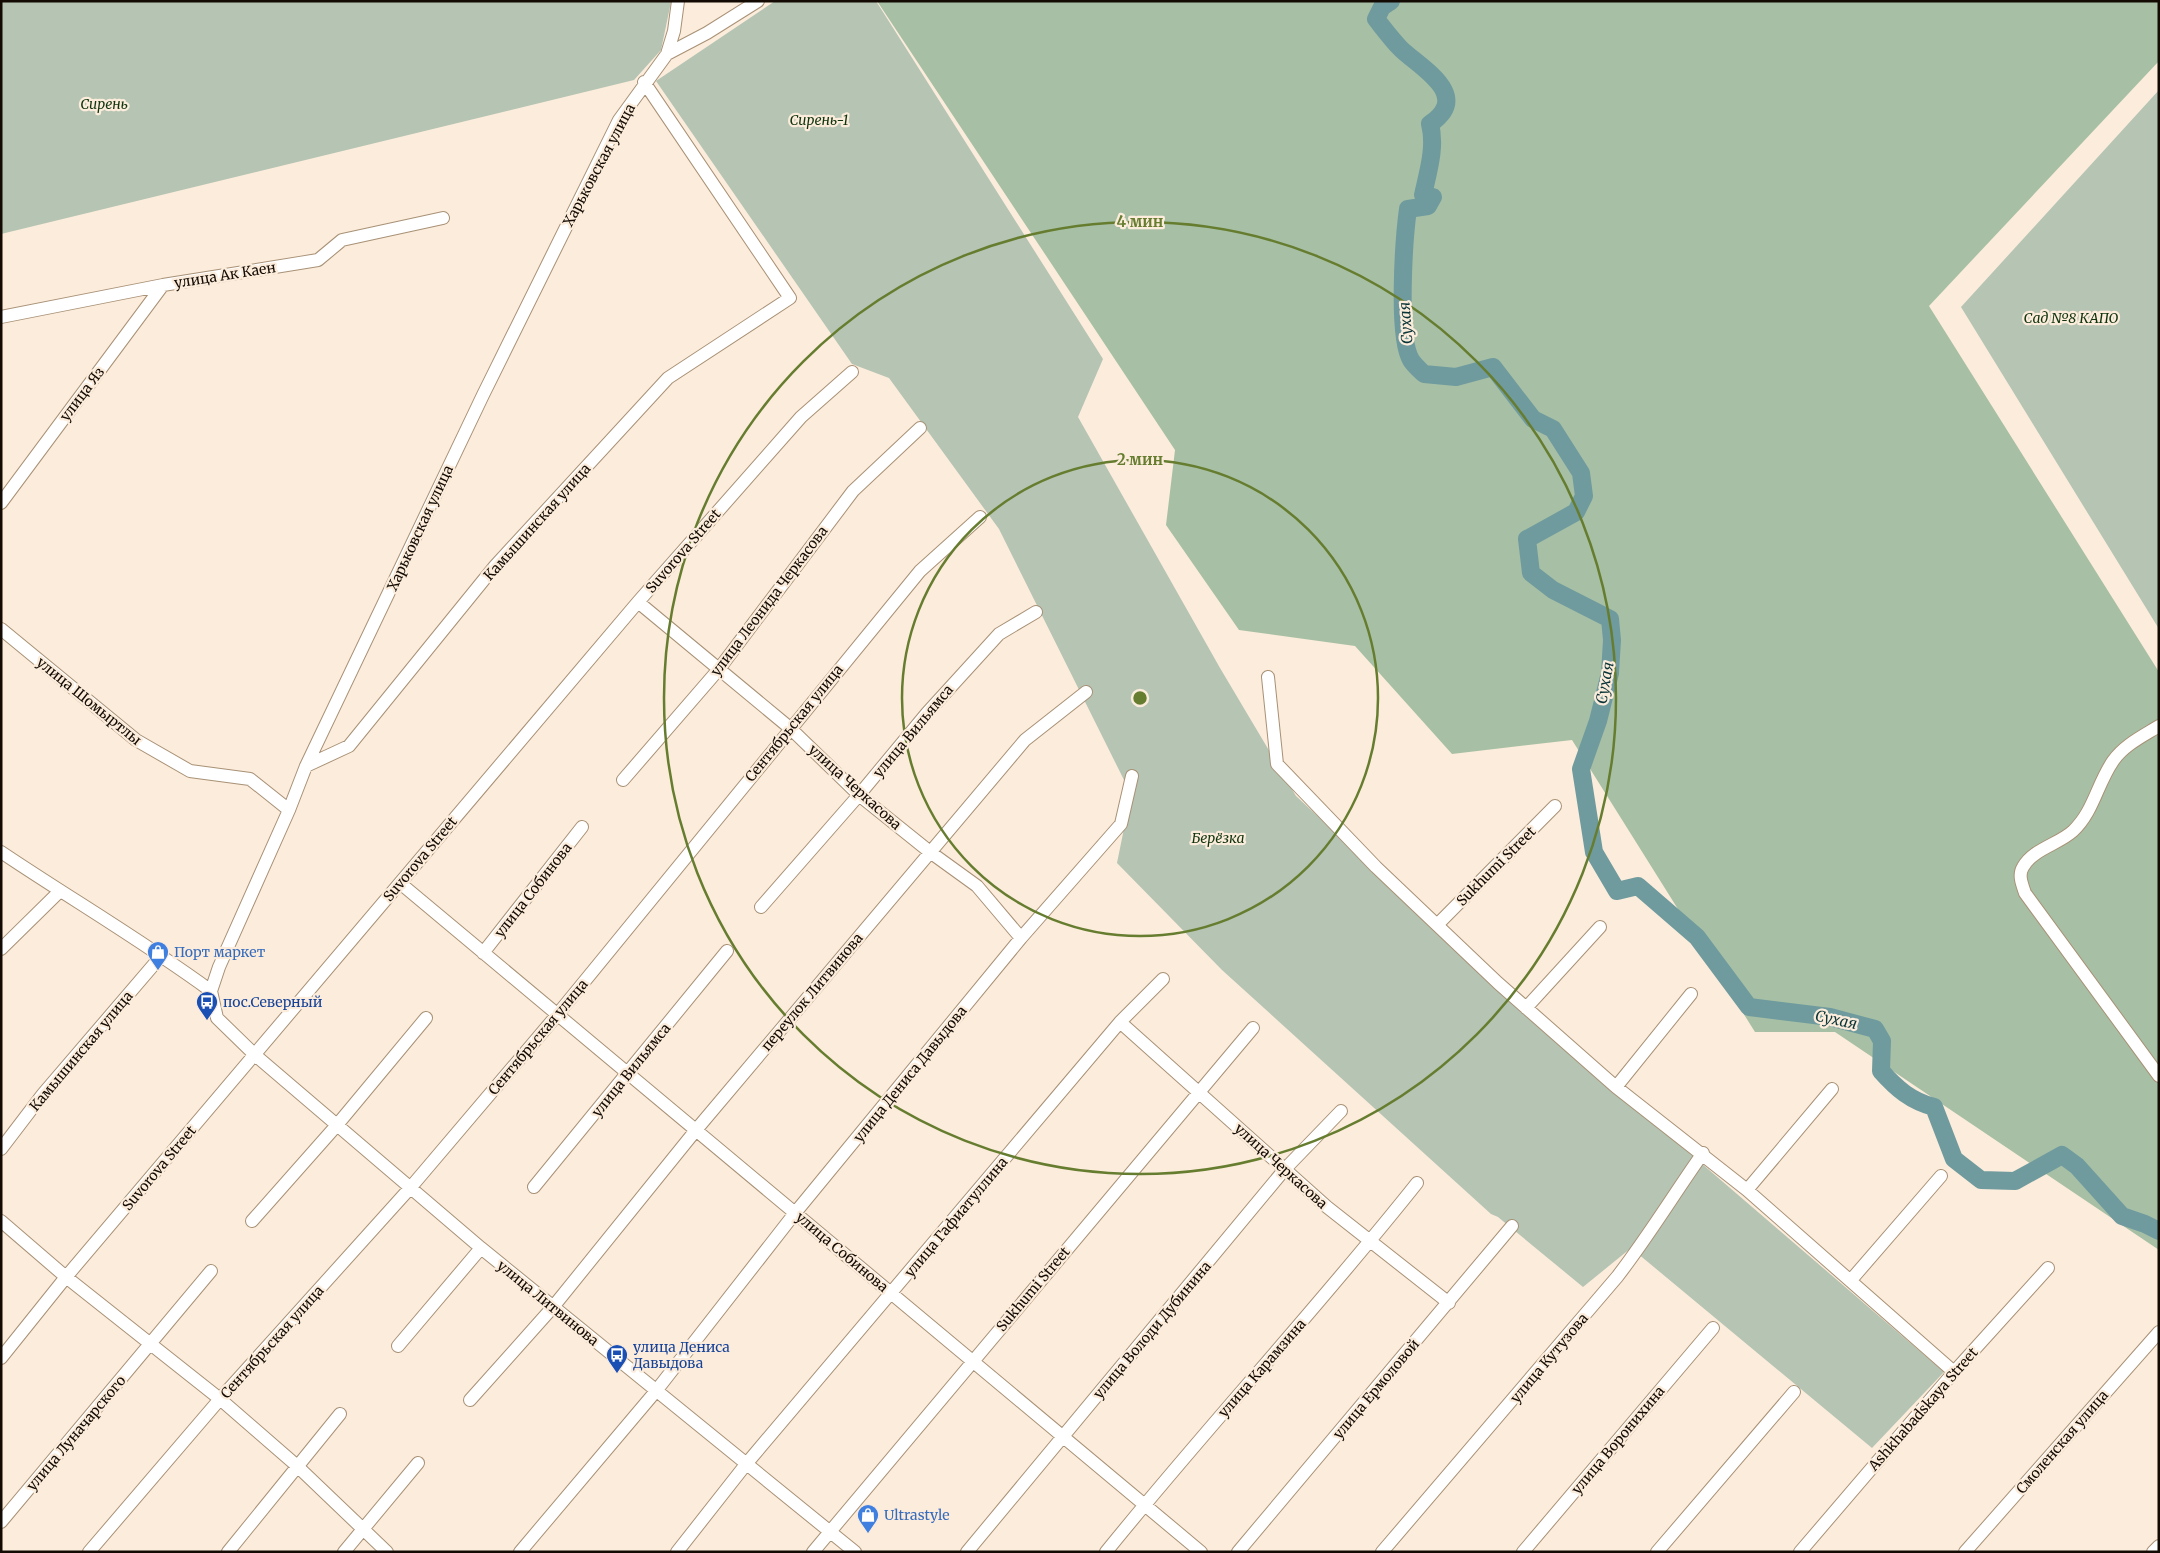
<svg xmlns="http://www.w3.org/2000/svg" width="2160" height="1553" font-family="Merriweather,serif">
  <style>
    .green { fill: #b5c4b3 }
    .forest { fill: #a7c0a5 }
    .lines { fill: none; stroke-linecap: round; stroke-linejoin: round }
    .river { stroke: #709b9e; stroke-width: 18 }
    .minor-casing { stroke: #a89176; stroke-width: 14 }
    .minor { stroke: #fff; stroke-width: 12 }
    .ring { fill: none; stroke: #667d30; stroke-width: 2.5 }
    .labels { text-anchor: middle; stroke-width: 4.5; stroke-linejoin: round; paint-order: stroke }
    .park-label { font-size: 14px; font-style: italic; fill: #0f340d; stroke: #fcecdb }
    .street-label { font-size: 14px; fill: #130b03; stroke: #fcecdb }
    .shop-label { font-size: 14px; fill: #366cbe; stroke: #fcecdb; text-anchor: start }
    .transit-label { font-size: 14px; fill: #164399; stroke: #fcecdb; text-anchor: start }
    .water-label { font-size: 15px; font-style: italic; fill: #093538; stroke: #fcecdb }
    .centre { fill: #667d30; stroke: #fcecdb; stroke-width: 2.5 }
    .ring-label { font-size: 15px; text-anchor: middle; font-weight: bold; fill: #667d30; stroke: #fcecdb; stroke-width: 4.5; stroke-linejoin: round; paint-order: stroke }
  </style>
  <rect width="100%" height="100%" fill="#fcecdb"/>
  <path class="green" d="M 1,1 L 671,1 L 671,2 L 661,50 L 634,80 L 1,234 Z
    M 775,1 L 876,1 L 1103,359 L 1078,417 L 1220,668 L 1296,796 L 1586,1064 L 1944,1372 L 1872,1448 L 1631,1248 L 1583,1287 L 1498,1217 L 1491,1214 L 1222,970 L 1117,863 L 1131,794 L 999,529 L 889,378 L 852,364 L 656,81 Z
    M 2159,90 L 2159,629 L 1961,307 Z"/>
  <path class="forest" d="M 877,1 L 2159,1 L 2159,61 L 1929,306 L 2159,672 L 2159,1250 L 1835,1032 L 1755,1032 L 1572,740 L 1452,754 L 1355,646 L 1239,630 L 1166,525 L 1175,450 Z"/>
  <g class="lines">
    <path class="river" d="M 1391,1 L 1382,7 L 1376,19 C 1384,29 1392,40 1401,49 C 1422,69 1472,95 1430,124 C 1436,147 1428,172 1423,195 L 1433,197 L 1428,206 L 1408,209 C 1404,238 1397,337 1411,360 C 1414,365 1420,370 1424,374 L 1456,377 L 1493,367 L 1533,419 L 1553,429 L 1581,473 L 1584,496 L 1576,512 L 1527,539 L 1531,573 L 1553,590 L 1610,619 L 1612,640 L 1610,673 L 1598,721 L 1581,769 L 1594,852 L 1617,891 L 1638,886 L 1697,937 L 1749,1007 L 1830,1017 L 1875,1029 L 1882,1041 L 1881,1071 C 1897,1089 1911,1101 1934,1107 L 1954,1159 L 1981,1180 L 2015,1181 L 2062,1155 L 2077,1166 L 2122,1216 L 2145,1224 L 2159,1231"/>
    <g class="minor-casing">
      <path id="minor" d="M 678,1 L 674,31 L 667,54 L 619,120 L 483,395 L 306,766 L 289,810 L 219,967 L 211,991 L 217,1018 L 255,1055 L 481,1248 L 855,1552
        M 667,54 L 707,33 L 758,1
        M 1,317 L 163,285 L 318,260 L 342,240 L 443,218
        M 1,503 L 163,285
        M 638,602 L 790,728 L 859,795 L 930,852 L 977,886 L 1021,938
        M 1,629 L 136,740 L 190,771 L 250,779 L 289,810
        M 1268,677 L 1277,764 L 1376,867 L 1498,983 L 1616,1087 L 1747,1190 L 1954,1372
        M 2159,726 C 2143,736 2124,745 2113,761 C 2097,784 2094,811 2073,831 C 2059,844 2033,849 2023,867 C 2018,875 2022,884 2025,893 L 2159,1076
        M 306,766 L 349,746 L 495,566 L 668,378 L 790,298 L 644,82
        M 623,780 L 719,669 L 853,491 L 920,428
        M 1,852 C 71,899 143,941 211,991
        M 400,883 L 1201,1552
        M 761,907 L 859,795 L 927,713 L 999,634 L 1036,612
        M 1437,925 L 1555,806
        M 1,949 L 60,891
        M 483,953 L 582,827
        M 1526,1008 L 1600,927
        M 1120,1022 L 1327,1207 L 1449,1303
        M 1616,1087 L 1691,994
        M 1,1149 L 43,1094 L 162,955
        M 534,1187 L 727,951
        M 1747,1190 L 1832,1089
        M 1,1221 L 66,1277 L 220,1399 L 296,1465 L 387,1552
        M 252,1221 L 337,1125 L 426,1018
        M 1851,1280 L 1941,1176
        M 398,1346 L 481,1248
        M 1,1358 L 66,1277 L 638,602 L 801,417 L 852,372
        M 470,1400 L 553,1307 L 696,1130 L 1025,740 L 1086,692
        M 1,1522 L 211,1271
        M 89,1552 L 220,1399 L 411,1187 L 557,1015 L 920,571 L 980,517
        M 228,1552 L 340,1414
        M 344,1552 L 418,1463
        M 520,1552 L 656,1391 L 795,1213 L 1021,938 L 1121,824 L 1132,776
        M 677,1552 L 747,1463 L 1120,1022 L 1163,979
        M 813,1552 L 1253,1028
        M 967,1552 L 1285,1169 L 1341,1111
        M 1106,1552 C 1207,1427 1317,1309 1417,1183
        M 1238,1552 L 1512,1226
        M 1382,1552 L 1617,1277 C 1648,1237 1674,1194 1703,1153
        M 1523,1552 L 1713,1328
        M 1657,1552 L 1794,1392
        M 1800,1552 L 1954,1372 L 2048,1268
        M 1965,1552 L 2159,1332
        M 2153,1552 L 2159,1546"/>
    </g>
    <use href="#minor" class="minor"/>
  </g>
  <g class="ring">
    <circle cx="1140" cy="698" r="238"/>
    <circle cx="1140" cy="698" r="476"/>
  </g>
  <defs>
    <g id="shop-pin" transform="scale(1.125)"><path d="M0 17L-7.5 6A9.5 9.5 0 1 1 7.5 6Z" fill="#3f7fe0" stroke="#fcecdb"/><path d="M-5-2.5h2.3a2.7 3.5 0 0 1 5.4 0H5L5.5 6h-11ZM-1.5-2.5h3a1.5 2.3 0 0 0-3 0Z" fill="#fff"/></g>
    <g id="bus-pin" transform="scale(1.125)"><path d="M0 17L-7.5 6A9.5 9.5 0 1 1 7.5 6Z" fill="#1a4fb4" stroke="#fcecdb"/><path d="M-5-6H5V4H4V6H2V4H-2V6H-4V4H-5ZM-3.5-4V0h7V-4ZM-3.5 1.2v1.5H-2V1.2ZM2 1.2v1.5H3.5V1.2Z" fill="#fff"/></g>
  </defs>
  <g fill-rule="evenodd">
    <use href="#shop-pin" x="158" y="952"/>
    <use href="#bus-pin" x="207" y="1002"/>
    <use href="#bus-pin" x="617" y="1355"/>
    <use href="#shop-pin" x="868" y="1515"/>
  </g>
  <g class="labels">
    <g class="park-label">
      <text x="104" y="109">Сирень</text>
      <text x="819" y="125">Сирень-1</text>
      <text x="2071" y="323">Сад №8 КАПО</text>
      <text x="1218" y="843">Берёзка</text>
    </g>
    <g class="street-label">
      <text transform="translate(599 165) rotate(-62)" y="5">Харьковская улица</text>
      <text transform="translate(225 275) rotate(-9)" y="5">улица Ак Каен</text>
      <text transform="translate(82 394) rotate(-53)" y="5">улица Яз</text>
      <text transform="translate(537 522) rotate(-48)" y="5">Камышинская улица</text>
      <text transform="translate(420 528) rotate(-65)" y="5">Харьковская улица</text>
      <text transform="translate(683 551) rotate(-49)" y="5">Suvorova Street</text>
      <text transform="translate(769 601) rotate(-53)" y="5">улица Леонида Черкасова</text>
      <text transform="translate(89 701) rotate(39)" y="5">улица Шомыртлы</text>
      <text transform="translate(794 723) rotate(-51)" y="5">Сентябрьская улица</text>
      <text transform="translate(913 731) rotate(-50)" y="5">улица Вильямса</text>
      <text transform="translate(855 787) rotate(42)" y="5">улица Черкасова</text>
      <text transform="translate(420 859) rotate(-50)" y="5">Suvorova Street</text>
      <text transform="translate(1496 866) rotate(-45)" y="5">Sukhumi Street</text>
      <text transform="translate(533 890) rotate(-52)" y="5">улица Собинова</text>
      <text transform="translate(812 992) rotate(-50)" y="5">переулок Литвинова</text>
      <text transform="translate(538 1037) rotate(-50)" y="5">Сентябрьская улица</text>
      <text transform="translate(81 1051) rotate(-50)" y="5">Камышинская улица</text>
      <text transform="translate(631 1070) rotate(-51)" y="5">улица Вильямса</text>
      <text transform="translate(910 1074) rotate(-51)" y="5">улица Дениса Давыдова</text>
      <text transform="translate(1281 1166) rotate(42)" y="5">улица Черкасова</text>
      <text transform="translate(159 1168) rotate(-50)" y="5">Suvorova Street</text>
      <text transform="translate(956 1217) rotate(-50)" y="5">улица Гафиатуллина</text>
      <text transform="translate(842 1252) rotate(40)" y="5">улица Собинова</text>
      <text transform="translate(1033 1289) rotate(-50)" y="5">Sukhumi Street</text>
      <text transform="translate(548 1303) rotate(39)" y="5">улица Литвинова</text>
      <text transform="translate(1152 1330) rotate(-50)" y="5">улица Володи Дубинина</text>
      <text transform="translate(272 1342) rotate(-48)" y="5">Сентябрьская улица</text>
      <text transform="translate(1549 1358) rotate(-50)" y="5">улица Кутузова</text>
      <text transform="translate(1262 1368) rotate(-49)" y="5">улица Карамзина</text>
      <text transform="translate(1376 1389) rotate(-50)" y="5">улица Ермоловой</text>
      <text transform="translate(1923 1409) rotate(-49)" y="5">Ashkhabadskaya Street</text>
      <text transform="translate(76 1433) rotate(-50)" y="5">улица Луначарского</text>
      <text transform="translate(1618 1440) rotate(-50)" y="5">улица Воронихина</text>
      <text transform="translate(2062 1442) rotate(-49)" y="5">Смоленская улица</text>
    </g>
    <g class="shop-label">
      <text x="174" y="957">Порт маркет</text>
      <text x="884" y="1520">Ultrastyle</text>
    </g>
    <g class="transit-label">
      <text x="223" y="1007">пос.Северный</text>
      <text x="633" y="1352">улица Дениса<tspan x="633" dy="16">Давыдова</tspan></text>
    </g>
    <g class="water-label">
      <text transform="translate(1406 323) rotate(-94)" y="5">Сухая</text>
      <text transform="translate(1605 683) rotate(-80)" y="5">Сухая</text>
      <text transform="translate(1836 1020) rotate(12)" y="5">Сухая</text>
    </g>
  </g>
  <circle cx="1140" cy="698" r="8" class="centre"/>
  <g class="ring-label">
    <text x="1140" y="227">4 мин</text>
    <text x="1140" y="465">2 мин</text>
  </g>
  <rect width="2160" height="1553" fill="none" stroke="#130b03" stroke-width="5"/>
</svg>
